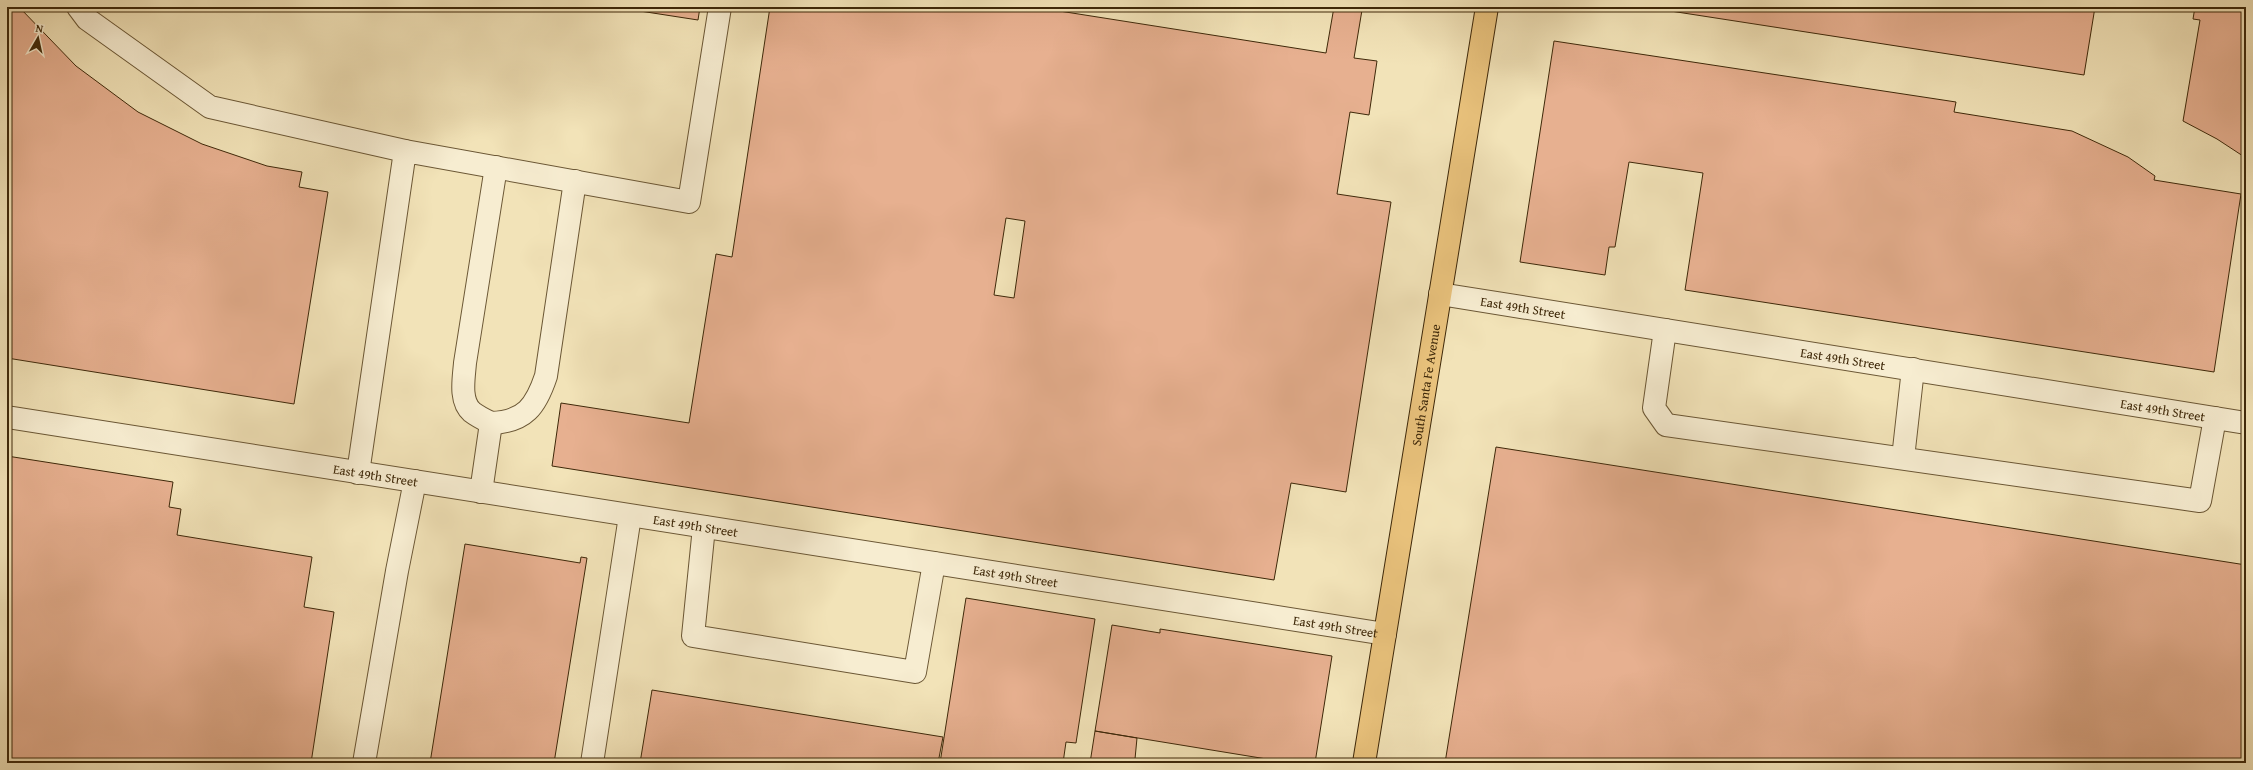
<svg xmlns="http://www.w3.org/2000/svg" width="2253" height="770" font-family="'Gentium Book Plus',serif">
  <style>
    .building { fill: #e7b090; stroke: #3e2809; fill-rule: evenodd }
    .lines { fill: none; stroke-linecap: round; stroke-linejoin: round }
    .minor-casing { stroke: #6b5735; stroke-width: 24 }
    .major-casing { stroke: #3e2809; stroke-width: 24 }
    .minor { stroke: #f7edd1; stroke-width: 22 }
    .major { stroke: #e9c27c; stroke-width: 22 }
    .labels { text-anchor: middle; stroke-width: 4; stroke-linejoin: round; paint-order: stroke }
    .street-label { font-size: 13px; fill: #3e2809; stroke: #f7edd1 }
  </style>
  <rect width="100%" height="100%" fill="#f2e3b8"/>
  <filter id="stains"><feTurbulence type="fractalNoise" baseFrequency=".005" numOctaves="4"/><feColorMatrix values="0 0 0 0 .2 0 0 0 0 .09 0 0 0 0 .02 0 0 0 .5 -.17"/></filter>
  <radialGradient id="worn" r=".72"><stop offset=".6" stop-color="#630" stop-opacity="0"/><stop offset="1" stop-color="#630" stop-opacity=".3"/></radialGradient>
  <path class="building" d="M 7,7 L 19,7 L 76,66 L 138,112 L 202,144 L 267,166 L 302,172 L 299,187 L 328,192 L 294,404 L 7,358 Z
    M 614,7 L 700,7 L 698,20 Z
    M 770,7 L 1034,7 L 1326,53 L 1334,7 L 1362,10 L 1354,58 L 1377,61 L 1369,115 L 1350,112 L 1337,194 L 1391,202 L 1346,492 L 1291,483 L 1274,580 L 552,466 L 561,403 L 689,423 L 716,254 L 732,257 ZM 1006,218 L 1025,221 L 1014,298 L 994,295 Z
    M 1345,7 L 1363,7 L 1362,10 Z
    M 1664,7 L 2095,7 L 2084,75 L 1664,10 Z
    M 2195,7 L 2246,7 L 2246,158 L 2217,139 L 2183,121 L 2200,20 L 2193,19 Z
    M 1554,41 L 1956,102 L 1954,112 L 2072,131 L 2128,157 L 2155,176 L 2154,180 L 2241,194 L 2214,372 L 1685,290 L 1703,173 L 1629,162 L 1615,247 L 1609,247 L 1605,275 L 1520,262 Z
    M 1496,447 L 2246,565 L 2246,763 L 1445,763 Z
    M 7,456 L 173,482 L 169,507 L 181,509 L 177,535 L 312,557 L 304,607 L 334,612 L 311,763 L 7,763 Z
    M 465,544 L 580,563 L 581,557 L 587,558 L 554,763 L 430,763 Z
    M 966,598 L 1095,619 L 1076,743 L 1066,742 L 1063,763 L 940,763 Z
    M 1112,625 L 1160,633 L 1160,629 L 1332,656 L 1315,763 L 1291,763 L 1095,731 Z
    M 652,690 L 943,737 L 938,763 L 640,763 Z
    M 1095,731 L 1137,738 L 1135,759 L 1162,763 L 1090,763 Z"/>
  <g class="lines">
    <g class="minor-casing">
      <g id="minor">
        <path d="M 78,7 L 87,19 L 210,107 L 405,151"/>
        <path id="s1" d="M 1440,294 L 2246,423"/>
        <path d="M 1665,330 L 1654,408 L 1666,425 L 2200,501 L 2215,418"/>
        <path id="s2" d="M 7,417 L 1385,634"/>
        <path d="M 491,423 C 525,422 536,406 546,376 L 575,181"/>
        <path d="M 1903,458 L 1913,369"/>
        <path d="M 358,473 L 405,151 L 689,202 L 720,7"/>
        <path d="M 481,492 L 491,423 C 485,420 477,416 472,412 C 459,401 464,377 465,363 L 496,167"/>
        <path d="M 704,527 L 693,636 L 915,672 L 934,563"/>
        <path d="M 364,763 L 397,571 L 415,481"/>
        <path d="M 592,763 L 630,516"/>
      </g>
    </g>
    <g class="major-casing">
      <g id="major">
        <path id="s3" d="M 1364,763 L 1487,7"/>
      </g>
    </g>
    <use href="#minor" class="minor"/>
    <use href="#major" class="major"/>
  </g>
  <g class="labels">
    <g class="street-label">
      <text dy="5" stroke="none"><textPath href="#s1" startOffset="84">East 49th Street</textPath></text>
      <text dy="5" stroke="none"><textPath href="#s1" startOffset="408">East 49th Street</textPath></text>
      <text dy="5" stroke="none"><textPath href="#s3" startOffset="383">South Santa Fe Avenue</textPath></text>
      <text dy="5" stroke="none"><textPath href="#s1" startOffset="732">East 49th Street</textPath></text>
      <text dy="5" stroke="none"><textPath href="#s2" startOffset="373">East 49th Street</textPath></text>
      <text dy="5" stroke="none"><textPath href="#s2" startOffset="697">East 49th Street</textPath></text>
      <text dy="5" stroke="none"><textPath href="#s2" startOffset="1021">East 49th Street</textPath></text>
      <text dy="5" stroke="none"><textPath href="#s2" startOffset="1345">East 49th Street</textPath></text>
    </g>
  </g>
  <rect width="2253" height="770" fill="none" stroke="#f2e3b8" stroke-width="24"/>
  <rect x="8" y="8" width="2237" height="754" fill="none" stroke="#3e2809" stroke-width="2"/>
  <rect x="12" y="12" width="2229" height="746" fill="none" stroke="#3e2809"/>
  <g transform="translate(38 38) rotate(9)" stroke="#f7edd1" stroke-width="3" paint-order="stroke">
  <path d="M0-3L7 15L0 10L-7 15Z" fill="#3e2809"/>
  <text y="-6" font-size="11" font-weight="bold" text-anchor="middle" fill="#3e2809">N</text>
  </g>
  <rect width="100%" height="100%" filter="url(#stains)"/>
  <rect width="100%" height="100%" fill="url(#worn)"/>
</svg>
